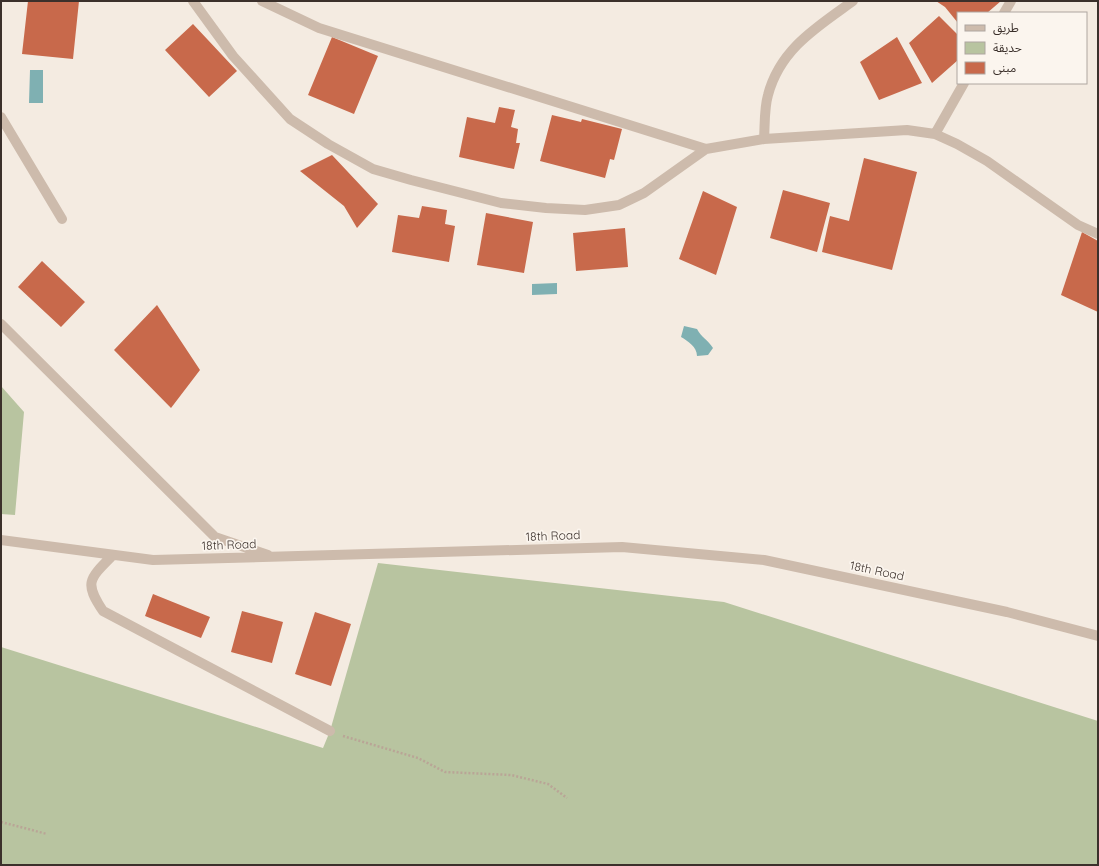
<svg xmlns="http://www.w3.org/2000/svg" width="1099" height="866" font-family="Quicksand,'Noto Sans Arabic',sans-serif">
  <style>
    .green { fill: #b8c4a0 }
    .water { fill: #7fb0b2 }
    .building { fill: #c8694b }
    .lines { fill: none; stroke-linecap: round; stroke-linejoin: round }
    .path { stroke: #b9a596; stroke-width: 2.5; stroke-dasharray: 2 2; stroke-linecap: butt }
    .street { stroke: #cdbbac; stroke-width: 10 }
    .labels { text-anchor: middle; stroke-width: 3.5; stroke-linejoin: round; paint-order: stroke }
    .street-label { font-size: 12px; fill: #3b302b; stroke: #fbf5ee }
  </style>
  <rect width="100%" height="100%" fill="#f4ebe1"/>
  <path class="green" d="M 1,386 L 24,412 L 15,515 L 1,514 Z
    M 378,563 L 724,602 L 1098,721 L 1098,865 L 1,865 L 1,647 L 323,748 L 330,731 Z"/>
  <path class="water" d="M 30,70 L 43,70 L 43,103 L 29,103 Z
    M 557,283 L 557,294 L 532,295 L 532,284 Z
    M 684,326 L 697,329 C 701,337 708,340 713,348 L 708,355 L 697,356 C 697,347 688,341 681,337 Z"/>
  <path class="building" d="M 28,1 L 79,1 L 73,59 L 22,54 Z
    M 936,1 L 1001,1 L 987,13 L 958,13 L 958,23 L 945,7 Z
    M 939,16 L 958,35 L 958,60 L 932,83 L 909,43 Z
    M 193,24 L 237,71 L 209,97 L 165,50 Z
    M 332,37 L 378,56 L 354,114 L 308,95 Z
    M 897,37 L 922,83 L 879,100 L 860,62 Z
    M 499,107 L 515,110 L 511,127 L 518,129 L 516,143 L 520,143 L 514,169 L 459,157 L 467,117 L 495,123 Z
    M 552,115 L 581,122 L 582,119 L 622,129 L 614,160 L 610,159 L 605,178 L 540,161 Z
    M 332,155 L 378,204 L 357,228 L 344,206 L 300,171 Z
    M 864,158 L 917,172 L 892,270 L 822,252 L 830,216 L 849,221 Z
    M 783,190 L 830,203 L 817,252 L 770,238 Z
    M 703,191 L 737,207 L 716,275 L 679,259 Z
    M 422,206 L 447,210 L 445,224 L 455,226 L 449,262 L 392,252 L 398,215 L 419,218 Z
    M 486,213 L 533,222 L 524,273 L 477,265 Z
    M 625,228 L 628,267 L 576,271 L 573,233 Z
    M 1082,232 L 1098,241 L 1098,312 L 1061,295 Z
    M 42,261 L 85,302 L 61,327 L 18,287 Z
    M 157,305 L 200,370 L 171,408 L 114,350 Z
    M 153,594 L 210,617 L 201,638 L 145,616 Z
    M 242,611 L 283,622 L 272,663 L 231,652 Z
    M 315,612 L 351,624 L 331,686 L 295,674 Z"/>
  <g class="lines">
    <path class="path" d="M 343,736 L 418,758 L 445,772 L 511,775 L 548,784 L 567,798
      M 1,822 L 47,834"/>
    <path class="street" d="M 193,1 L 233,56 L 290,119 L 328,144 L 373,169 L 411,180 L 501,203 L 546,208 L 585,210 L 619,205 L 644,193 L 706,149 L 764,139 L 907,130 L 935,134 L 957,144 L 987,161 L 1078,225 L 1098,234
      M 262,1 L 319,28 L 706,149
      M 1004,13 L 1011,1
      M 1,117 L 62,219
      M 935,134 L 964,83
      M 764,139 C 765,125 764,109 768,95 C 780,49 817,27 853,1
      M 1,324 L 215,537 L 268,555
      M 1,540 L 153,560 L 622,547 L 764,560 L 1007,612 L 1098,636
      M 112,556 C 89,579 84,583 103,611 L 330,731"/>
  </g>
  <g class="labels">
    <g class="street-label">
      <text transform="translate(553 536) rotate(-2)" y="4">18th Road</text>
      <text transform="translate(229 545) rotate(-2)" y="4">18th Road</text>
      <text transform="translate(877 571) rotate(12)" y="4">18th Road</text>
    </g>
  </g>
  <rect width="1099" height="866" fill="none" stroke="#3b302b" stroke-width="4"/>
  <rect x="957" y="12" width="130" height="72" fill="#fbf5ee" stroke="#aea6a0"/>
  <rect x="965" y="25" width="20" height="6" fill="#cdbbac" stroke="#aea6a0"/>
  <text x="993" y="32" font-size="12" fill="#3b302b">طريق</text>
  <rect x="965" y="42" width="20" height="12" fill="#b8c4a0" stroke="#aea6a0"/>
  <text x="993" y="52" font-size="12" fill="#3b302b">حديقة</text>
  <rect x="965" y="62" width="20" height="12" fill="#c8694b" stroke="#aea6a0"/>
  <text x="993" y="72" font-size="12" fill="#3b302b">مبنى</text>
</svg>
